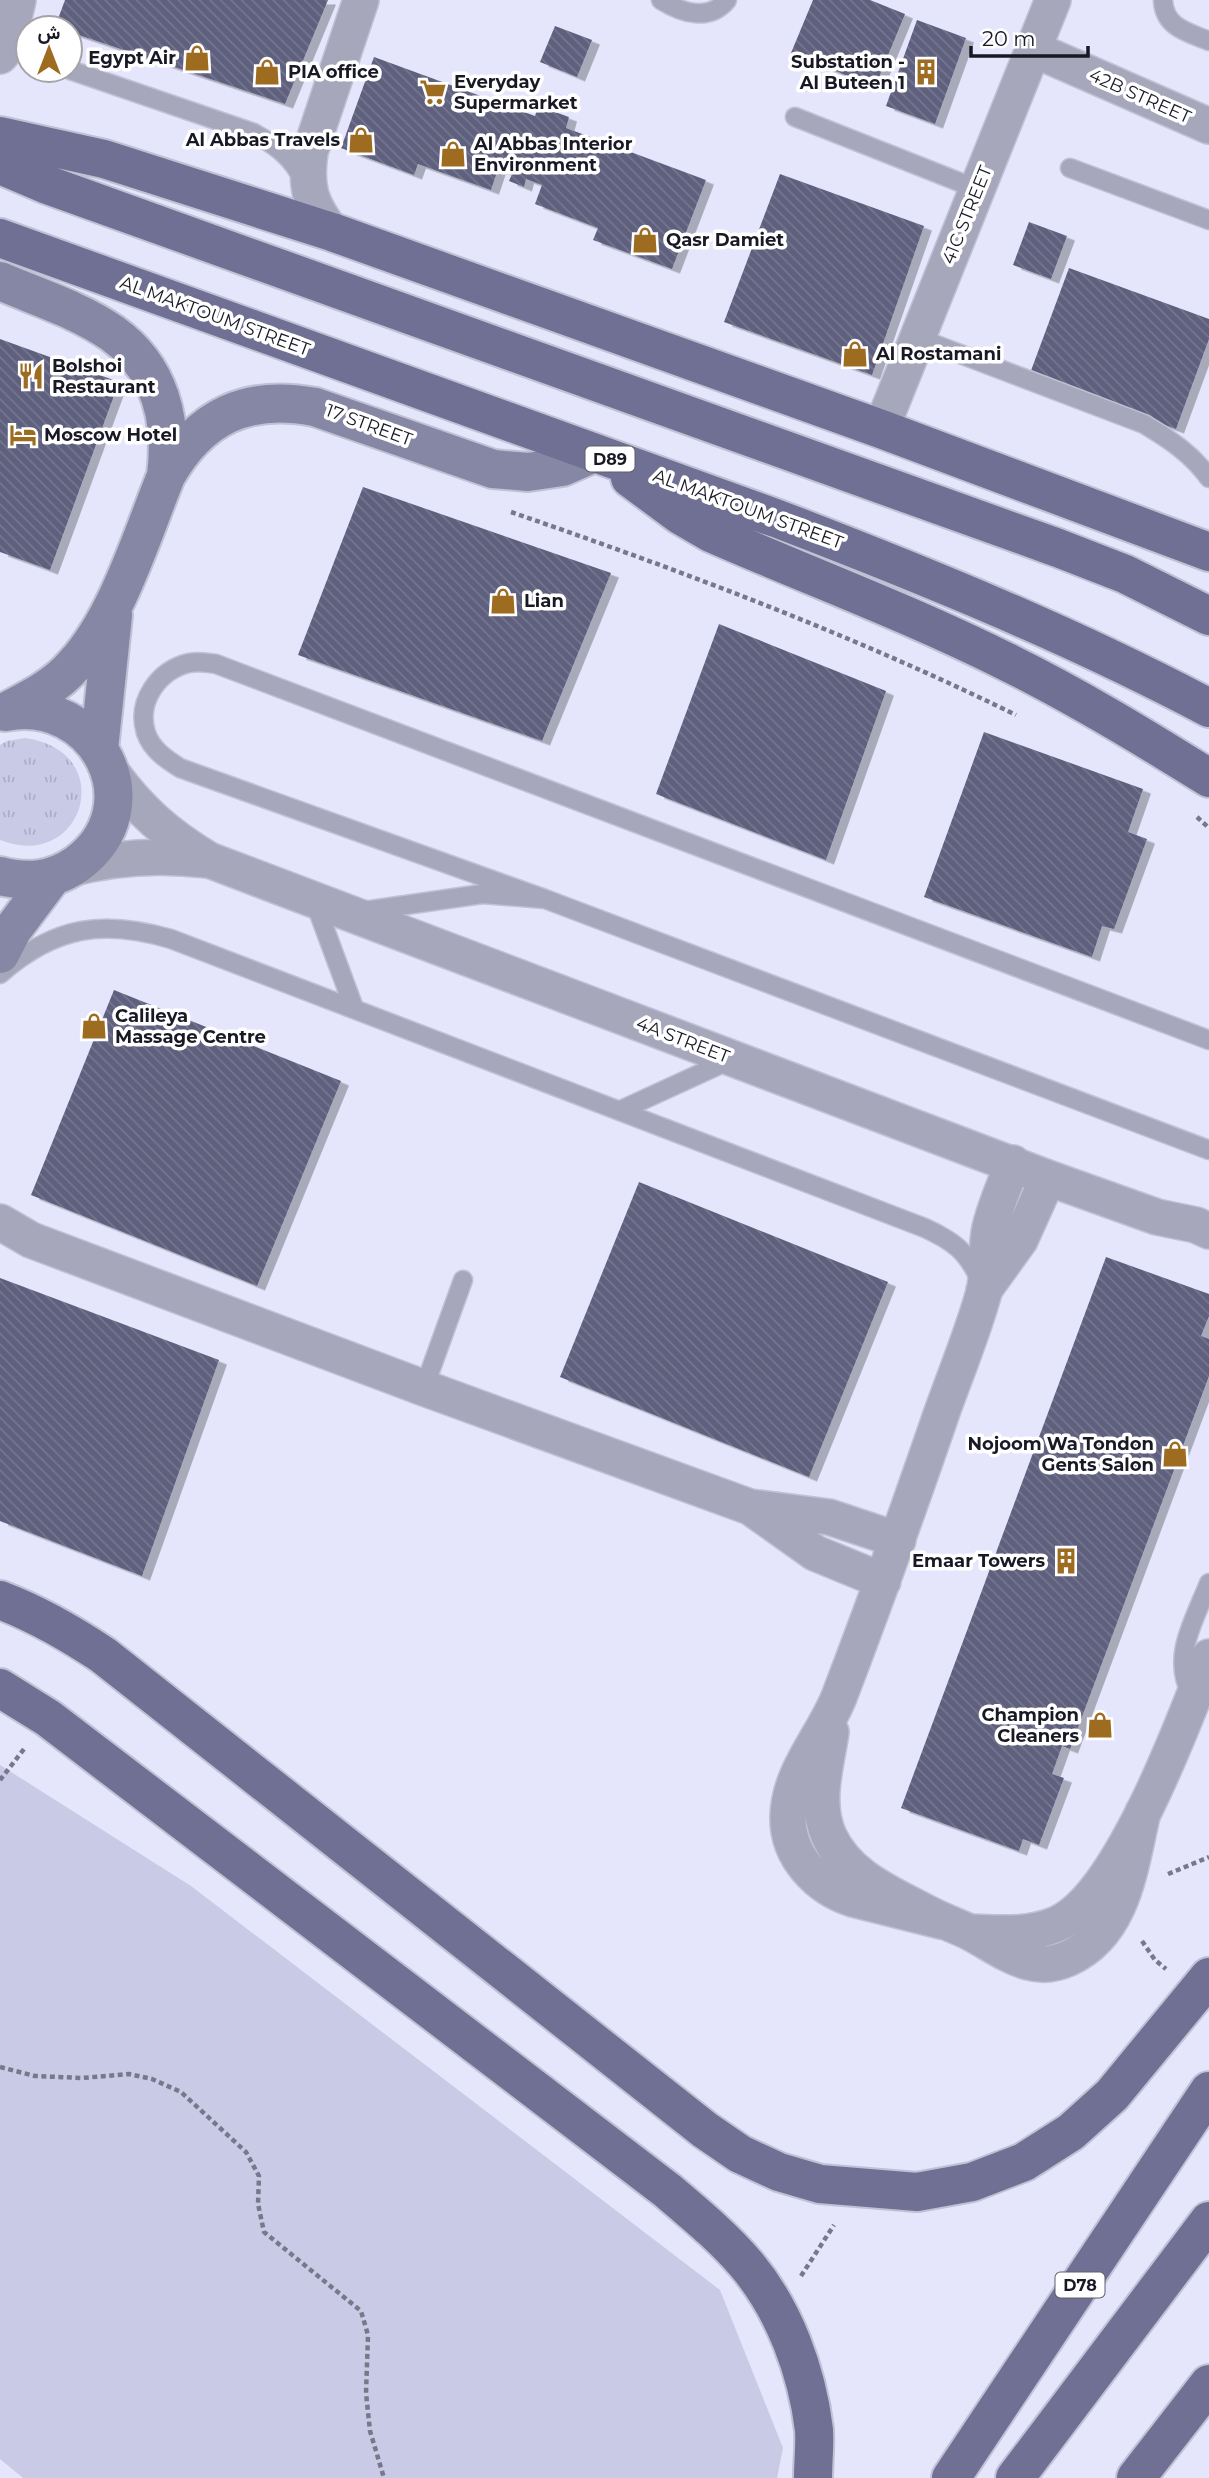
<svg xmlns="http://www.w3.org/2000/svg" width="1209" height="2478" font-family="Montserrat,Vazirmatn,sans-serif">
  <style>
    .grass { fill: url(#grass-tufts) }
    .garden { fill: #c9cae6 }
    .building { fill: url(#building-back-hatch); filter: url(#shadow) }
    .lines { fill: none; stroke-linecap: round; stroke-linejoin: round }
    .lane-casing { stroke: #c0c1d5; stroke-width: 21 }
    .street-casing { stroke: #c0c1d5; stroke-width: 38 }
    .secondary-casing { stroke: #c0c1d5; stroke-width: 42 }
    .primary-casing { stroke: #c0c1d5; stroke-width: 42 }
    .path { stroke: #78788a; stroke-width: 4.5; stroke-dasharray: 5 3.5; stroke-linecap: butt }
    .lane { stroke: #a6a7bb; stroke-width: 18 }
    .street { stroke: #a6a7bb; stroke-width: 35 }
    .secondary { stroke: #8687a4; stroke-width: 38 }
    .primary { stroke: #6f7093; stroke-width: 38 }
    .labels { text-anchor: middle; stroke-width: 7; stroke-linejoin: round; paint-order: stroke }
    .shield { fill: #fff; stroke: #5e5e67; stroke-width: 2 }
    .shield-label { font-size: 16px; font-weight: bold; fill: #191926 }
    .poi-label { font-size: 18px; font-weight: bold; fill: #191926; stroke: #fff; text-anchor: start }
    .street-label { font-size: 18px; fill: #191926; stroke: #fff }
  </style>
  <defs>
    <pattern id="grass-tufts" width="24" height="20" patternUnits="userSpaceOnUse" patternTransform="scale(1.75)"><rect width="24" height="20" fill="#c9cae6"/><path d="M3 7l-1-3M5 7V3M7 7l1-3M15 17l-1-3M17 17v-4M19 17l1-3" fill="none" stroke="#acadc5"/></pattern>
    <pattern id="building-back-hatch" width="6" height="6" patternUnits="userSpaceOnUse" patternTransform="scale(1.75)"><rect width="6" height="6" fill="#5e5f7e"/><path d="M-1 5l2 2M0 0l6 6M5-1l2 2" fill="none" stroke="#75768e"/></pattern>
    <filter id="shadow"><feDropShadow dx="8" dy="4.5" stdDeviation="0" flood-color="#0004"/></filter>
  </defs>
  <rect width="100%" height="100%" fill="#e5e6fc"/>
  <path class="grass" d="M 25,738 C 120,751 84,873 0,840 L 0,745 L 7,741 Z"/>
  <path class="garden" d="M 0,1765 L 191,1886 L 720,2290 L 783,2448 L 777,2478 L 23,2478 L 0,2459 Z"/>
  <path class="building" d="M 65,0 L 328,0 L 285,104 L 70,32 L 70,28 L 55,27 Z
    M 813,0 L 870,0 L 905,14 L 875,87 L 791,53 Z
    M 917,20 L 966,38 L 935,124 L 886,106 Z
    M 555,26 L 592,40 L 577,77 L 540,62 Z
    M 374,57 L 535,116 L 538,106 L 569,117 L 566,128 L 706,180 L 672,269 L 593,240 L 598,228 L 535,204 L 542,185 L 526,179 L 524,187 L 509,181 L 512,174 L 498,169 L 491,190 L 418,164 L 414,175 L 341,148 Z
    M 780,174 L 924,226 L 872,375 L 724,322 Z
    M 1029,222 L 1067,236 L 1051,279 L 1013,265 Z
    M 1069,268 L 1209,319 L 1209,339 L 1176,429 L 1029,376 Z
    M 0,339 L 119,382 L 50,570 L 0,552 Z
    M 363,487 L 611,573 L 542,741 L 298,655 Z
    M 719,624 L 886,691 L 826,860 L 656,794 Z
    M 984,732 L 1143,789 L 1128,832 L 1147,839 L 1114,929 L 1102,926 L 1092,957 L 924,897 Z
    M 114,990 L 341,1081 L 257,1286 L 31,1195 Z
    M 639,1182 L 888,1282 L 809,1477 L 560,1377 Z
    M 1106,1257 L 1209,1294 L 1209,1316 L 1201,1336 L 1209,1339 L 1209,1376 L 1070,1749 L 1062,1746 L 1052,1774 L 1064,1778 L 1039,1845 L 1023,1839 L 1019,1851 L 901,1808 Z
    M 0,1278 L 219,1360 L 142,1576 L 0,1521 Z"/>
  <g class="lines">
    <g class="lane-casing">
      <path id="lane" d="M 661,0 C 682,13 709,22 727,0
        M 1163,0 C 1164,27 1187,32 1209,41
        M 70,70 L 254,133 C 275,145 292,157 303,180
        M 795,117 L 977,189
        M 1070,168 L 1209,220
        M 918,338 L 1144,424 C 1169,439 1192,454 1209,478
        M 545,899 L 180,768 C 166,759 152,750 146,733 C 136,701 159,670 189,663 C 198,661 208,663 216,664 L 1209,1040
        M 314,900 L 354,1008
        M 364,911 L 482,894 L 545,899 L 1209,1150
        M 0,974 C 55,926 103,919 171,939 L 925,1228 C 953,1241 967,1251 980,1280
        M 621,1110 L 732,1059
        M 424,1388 L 463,1280
        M 1192,1695 C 1170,1658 1195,1619 1209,1583"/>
    </g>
    <g class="street-casing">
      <path id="street" d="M 1033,49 L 1209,126
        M 0,56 L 7,48 L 18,0
        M 332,232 C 310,204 305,187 310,152 L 361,0
        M 881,429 L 1053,0
        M 110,770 C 139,810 166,834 209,860 L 1048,1178 L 1157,1217 L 1196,1225 L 1209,1231
        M 69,869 C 115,857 157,854 205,860
        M 0,1222 L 31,1240 L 424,1388 L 750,1507 L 829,1517 L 898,1540
        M 984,1290 L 1020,1240 L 1048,1178
        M 753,1509 L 815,1553 L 883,1581
        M 831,1732 C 826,1766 814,1803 829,1836 C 848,1877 890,1893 927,1913 C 942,1921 957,1926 971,1933 C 990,1943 1007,1956 1028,1962 C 1042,1966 1056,1964 1069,1958 C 1125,1932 1130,1865 1143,1812
        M 941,1921 L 853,1899 C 818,1888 788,1857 788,1818 C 788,1773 823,1737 839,1697 C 875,1603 909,1508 942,1412 C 956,1373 973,1332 984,1292 C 989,1271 985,1249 990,1228 C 995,1206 1005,1185 1013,1163
        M 972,1932 C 1000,1933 1029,1936 1057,1924 C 1120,1896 1184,1722 1209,1657"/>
    </g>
    <g class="secondary-casing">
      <path id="secondary" d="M 0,281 C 37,297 79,310 112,333 C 160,367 173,420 166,476
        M 7,711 C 32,698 56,686 74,665 C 117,619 142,535 166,476 C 200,416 247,394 315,407 L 493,469 L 528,472 L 562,467 L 594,453
        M 99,749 L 113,615
        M 0,876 C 28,883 53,881 77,864 C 155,807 97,694 5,712
        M 0,954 L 13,929 L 52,877"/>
    </g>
    <g class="primary-casing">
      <path id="primary" d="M 0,136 L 104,159 L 332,232 L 881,429 L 1209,552
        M 0,165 L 45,184 L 1058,548 L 1125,574 L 1209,616
        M 0,238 L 778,519 C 926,576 1069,634 1209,708
        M 630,478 L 680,515 L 711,533 C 809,576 909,613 1005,661 C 1076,696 1142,736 1209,778
        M 0,1600 C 37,1614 70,1633 103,1655 L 705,2130 L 740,2154 L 779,2172 L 820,2184 L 917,2192 L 972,2182 L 1024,2162 L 1071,2132 L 1112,2095 L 1209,1977
        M 0,1688 L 48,1718 L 668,2191 C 695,2214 723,2237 746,2264 C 784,2309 807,2371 814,2430 C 815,2445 813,2462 813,2478
        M 951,2478 L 1209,2091
        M 1015,2478 L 1209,2221
        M 1136,2478 L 1209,2384"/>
    </g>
    <path class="path" d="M 511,512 C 682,571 853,635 1016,715
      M 1197,817 L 1209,828
      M 0,1780 L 24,1749
      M 1168,1874 L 1209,1857
      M 1142,1941 L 1155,1960 L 1166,1969
      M 0,2067 L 35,2076 L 82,2078 L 129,2074 L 152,2079 L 181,2092 L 246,2152 L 259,2176 L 258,2204 L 264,2232 L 361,2311 L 368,2335 L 366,2393 L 370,2431 L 384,2478
      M 801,2276 L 834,2225"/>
    <use href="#lane" class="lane"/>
    <use href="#street" class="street"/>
    <use href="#secondary" class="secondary"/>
    <use href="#primary" class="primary"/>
  </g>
  <defs>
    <g id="shop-bare" transform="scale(2.1)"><path d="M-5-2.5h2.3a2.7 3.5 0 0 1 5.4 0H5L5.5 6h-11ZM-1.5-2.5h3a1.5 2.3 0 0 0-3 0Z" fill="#9d6c20" stroke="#fff" stroke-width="2.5" paint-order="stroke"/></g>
    <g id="building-bare" transform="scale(2.1)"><path d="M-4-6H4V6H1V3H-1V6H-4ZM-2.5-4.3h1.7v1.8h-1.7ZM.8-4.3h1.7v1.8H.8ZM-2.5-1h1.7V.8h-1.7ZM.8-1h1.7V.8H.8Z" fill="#9d6c20" stroke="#fff" stroke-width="2.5" paint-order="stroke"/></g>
    <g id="supermarket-bare" transform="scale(2.1)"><path d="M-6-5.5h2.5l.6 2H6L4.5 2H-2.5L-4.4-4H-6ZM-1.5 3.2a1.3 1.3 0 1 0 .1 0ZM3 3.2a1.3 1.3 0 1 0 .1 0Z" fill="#9d6c20" stroke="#fff" stroke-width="2.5" paint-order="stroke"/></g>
    <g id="restaurant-bare" transform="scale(2.1)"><path d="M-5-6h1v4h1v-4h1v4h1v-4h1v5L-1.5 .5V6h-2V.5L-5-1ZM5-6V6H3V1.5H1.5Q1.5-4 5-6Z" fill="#9d6c20" stroke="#fff" stroke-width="2.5" paint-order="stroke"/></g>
    <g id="hotel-bare" transform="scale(2.1)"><path d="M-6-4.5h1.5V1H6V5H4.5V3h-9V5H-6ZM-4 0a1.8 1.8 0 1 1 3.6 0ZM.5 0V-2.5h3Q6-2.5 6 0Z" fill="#9d6c20" stroke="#fff" stroke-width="2.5" paint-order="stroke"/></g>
  </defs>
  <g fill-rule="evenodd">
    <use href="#shop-bare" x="197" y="58"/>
    <use href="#shop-bare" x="267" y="72"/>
    <use href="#building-bare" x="926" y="72"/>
    <use href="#supermarket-bare" x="433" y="92"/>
    <use href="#shop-bare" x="361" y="140"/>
    <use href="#shop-bare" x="453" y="154"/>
    <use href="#shop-bare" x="645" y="240"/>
    <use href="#shop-bare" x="855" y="354"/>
    <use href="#restaurant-bare" x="31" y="376"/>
    <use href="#hotel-bare" x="23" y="435"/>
    <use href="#shop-bare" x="503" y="601"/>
    <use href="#shop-bare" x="94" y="1026"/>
    <use href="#shop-bare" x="1175" y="1454"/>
    <use href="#building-bare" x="1066" y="1561"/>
    <use href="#shop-bare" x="1100" y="1725"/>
  </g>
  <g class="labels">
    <g class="shield">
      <rect x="585.5" y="446.5" width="49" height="25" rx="5"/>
      <rect x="1055.5" y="2272.5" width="49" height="25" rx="5"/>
    </g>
    <g class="shield-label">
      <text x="610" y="465">D89</text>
      <text x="1080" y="2291">D78</text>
    </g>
    <g class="poi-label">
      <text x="176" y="64" text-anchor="end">Egypt Air</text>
      <text x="905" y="68" text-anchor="end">Substation -<tspan x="905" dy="21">Al Buteen 1</tspan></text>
      <text x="288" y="78">PIA office</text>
      <text x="454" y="88">Everyday<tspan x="454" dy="21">Supermarket</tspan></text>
      <text x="340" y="146" text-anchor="end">Al Abbas Travels</text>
      <text x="474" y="150">Al Abbas Interior<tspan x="474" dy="21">Environment</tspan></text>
      <text x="666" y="246">Qasr Damiet</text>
      <text x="876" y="360">Al Rostamani</text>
      <text x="52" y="372">Bolshoi<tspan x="52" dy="21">Restaurant</tspan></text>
      <text x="44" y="441">Moscow Hotel</text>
      <text x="524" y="607">Lian</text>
      <text x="115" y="1022">Calileya<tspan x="115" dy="21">Massage Centre</tspan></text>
      <text x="1154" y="1450" text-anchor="end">Nojoom Wa Tondon<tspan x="1154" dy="21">Gents Salon</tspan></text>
      <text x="1045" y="1567" text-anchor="end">Emaar Towers</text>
      <text x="1079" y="1721" text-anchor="end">Champion<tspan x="1079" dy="21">Cleaners</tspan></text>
    </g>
    <g class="street-label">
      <text transform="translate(1140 96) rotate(24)" y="6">42B STREET</text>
      <text transform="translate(967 215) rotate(-68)" y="6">41C STREET</text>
      <text transform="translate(215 316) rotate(20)" y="6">AL MAKTOUM STREET</text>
      <text transform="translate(369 425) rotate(20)" y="6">17 STREET</text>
      <text transform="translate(748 509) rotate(20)" y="6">AL MAKTOUM STREET</text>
      <text transform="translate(683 1040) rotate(21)" y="6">4A STREET</text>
    </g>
  </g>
  <g transform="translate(49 49)"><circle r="33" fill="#ffffff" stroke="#a3a3a8" stroke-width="2"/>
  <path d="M0-5L12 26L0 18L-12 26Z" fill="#9d6c20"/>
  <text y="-10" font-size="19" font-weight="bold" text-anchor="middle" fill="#191926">ش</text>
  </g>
  <path d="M971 46v10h117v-10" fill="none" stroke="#191926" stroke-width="3.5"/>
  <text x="982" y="46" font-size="21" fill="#191926" stroke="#ffffff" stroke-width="5" paint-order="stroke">20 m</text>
</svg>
